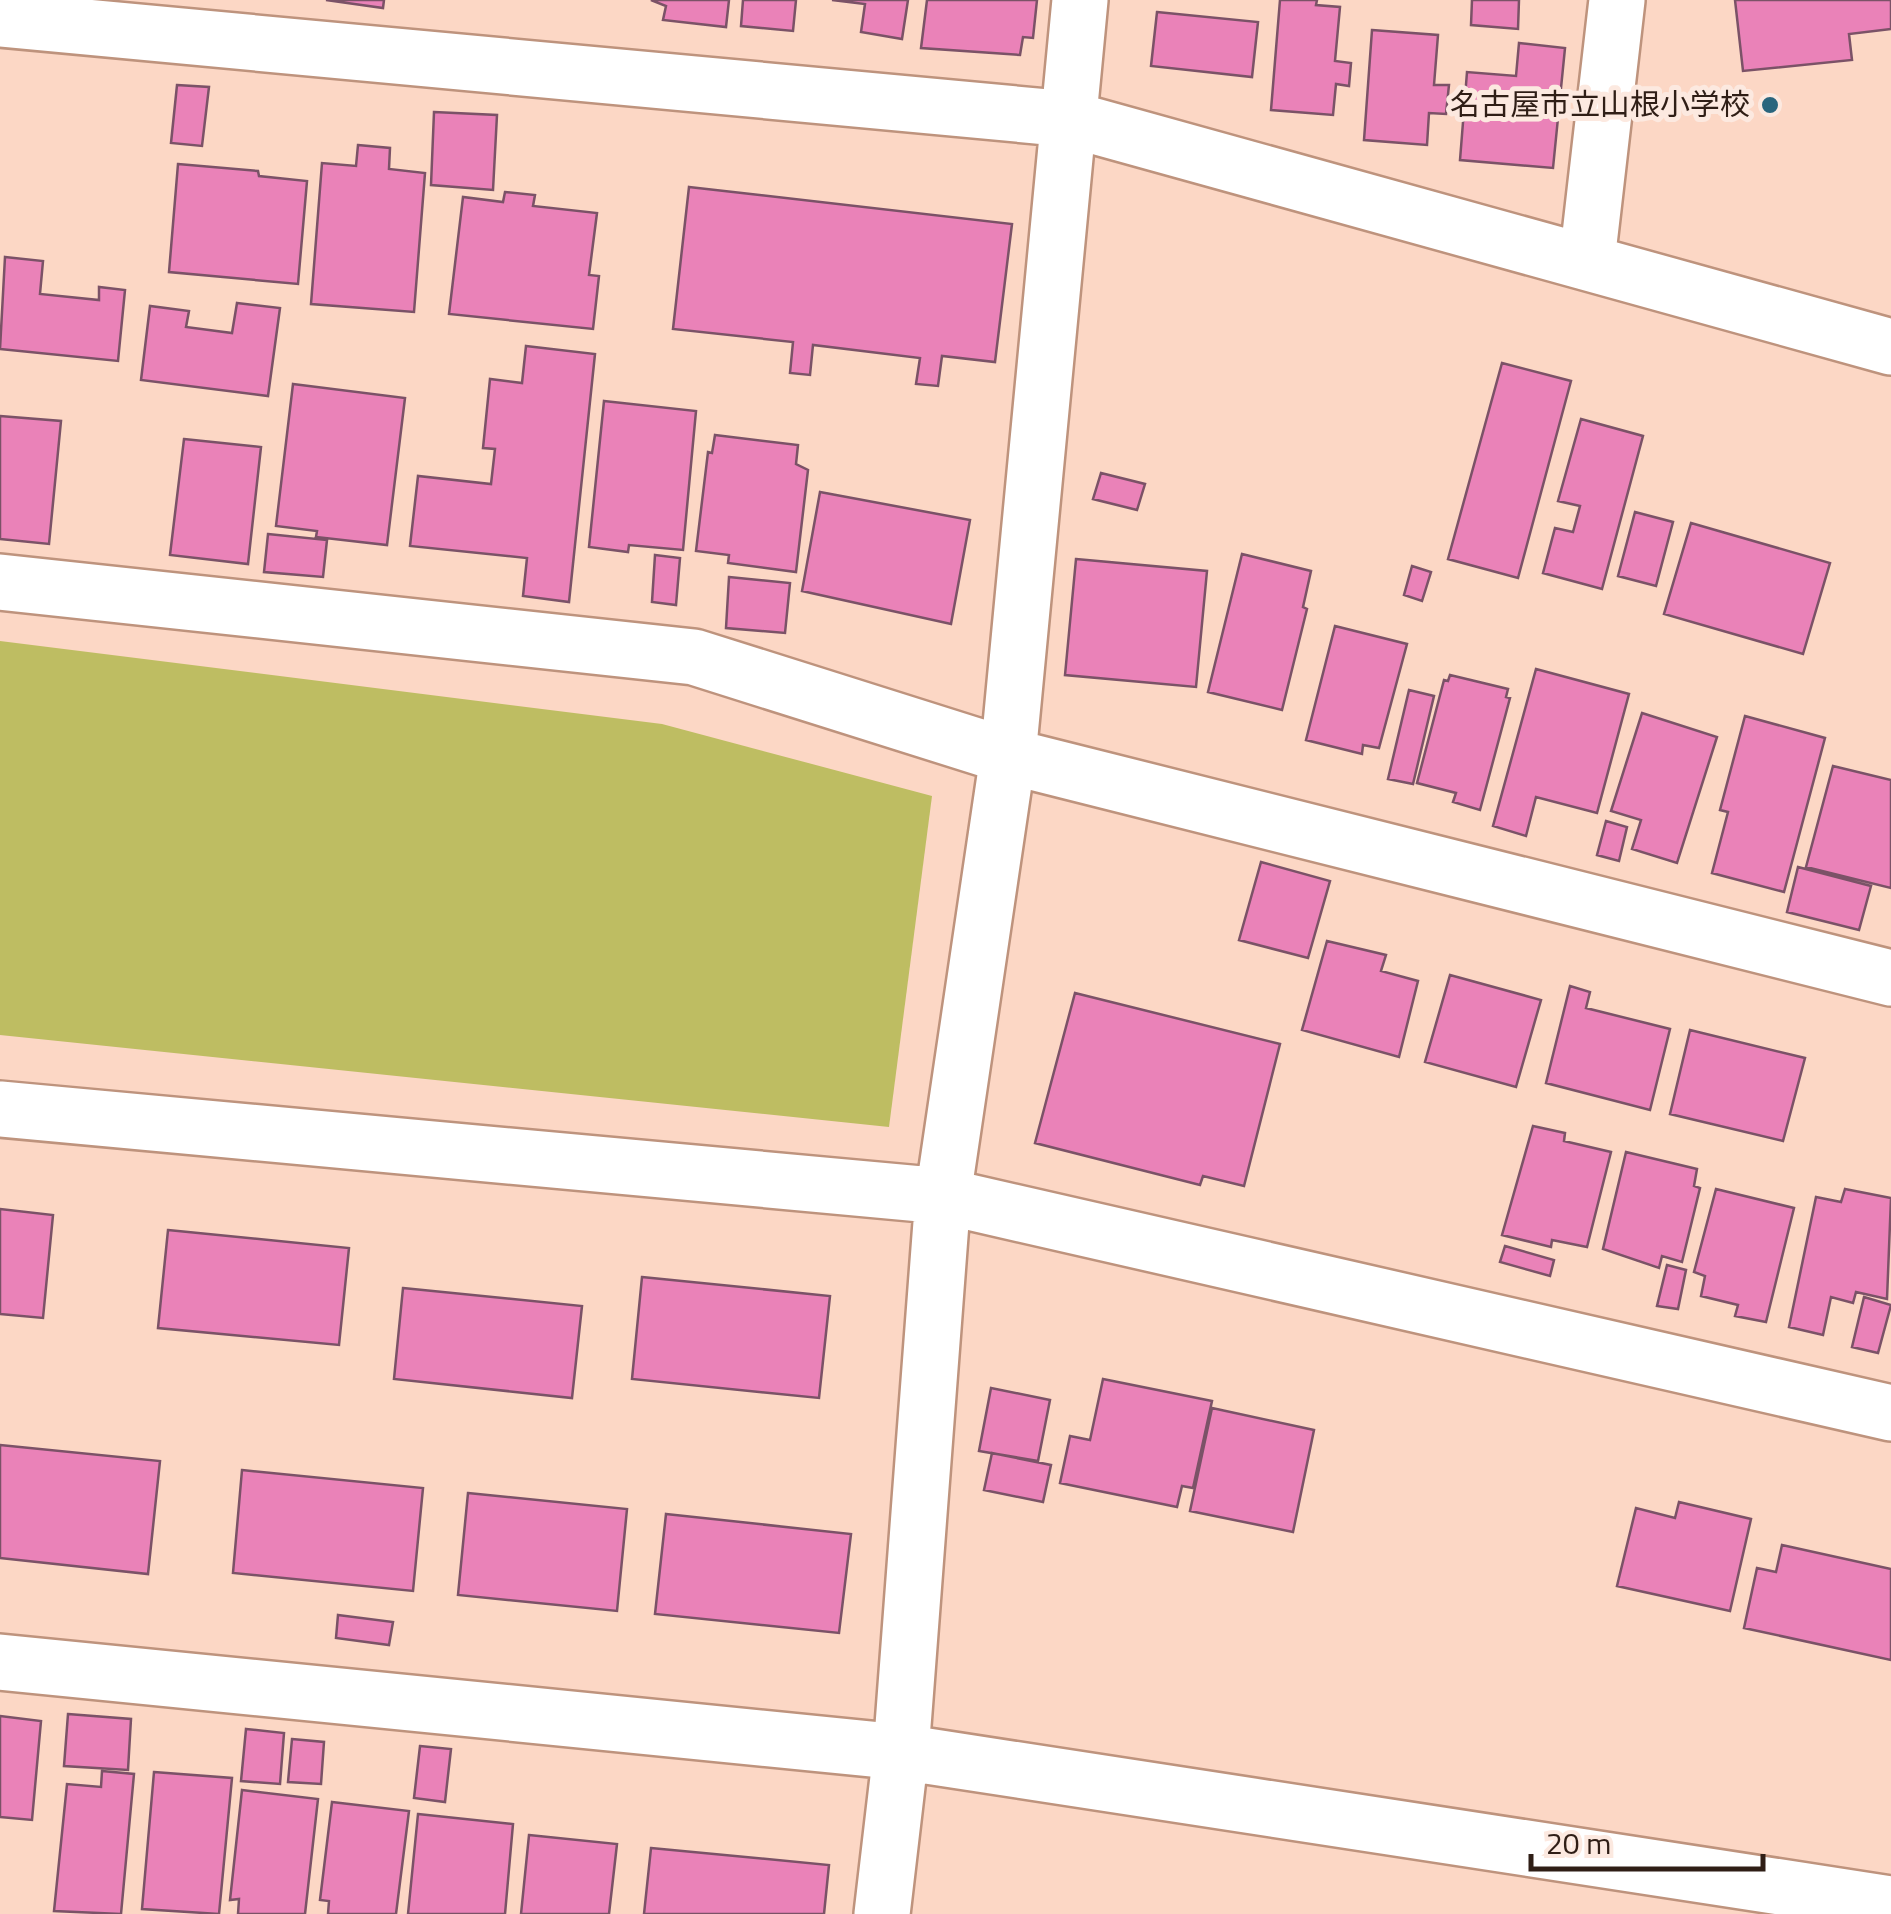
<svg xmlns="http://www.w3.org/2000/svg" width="1891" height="1914" font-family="'Titillium Web','Noto Sans JP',sans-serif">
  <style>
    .green { fill: #bebd62 }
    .building { fill: #ea82b8; stroke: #7b5267; stroke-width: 2.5 }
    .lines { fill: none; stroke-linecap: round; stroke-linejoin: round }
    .street-casing { stroke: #be937d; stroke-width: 60 }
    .street { stroke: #fff; stroke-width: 55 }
    .poi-dot { fill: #2a657d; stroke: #fce9e0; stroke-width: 4 }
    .labels { text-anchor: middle; stroke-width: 10; stroke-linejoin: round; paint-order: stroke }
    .poi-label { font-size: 30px; fill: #2f1e16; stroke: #fce9e0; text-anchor: end }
  </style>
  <rect width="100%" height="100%" fill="#fcd7c5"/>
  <path class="green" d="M 0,641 L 662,724 L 932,796 L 889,1127 L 0,1035 Z"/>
  <path class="building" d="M 326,0 L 384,0 L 383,8 Z
    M 651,0 L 729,0 L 726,27 L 663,20 L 666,6 Z
    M 743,0 L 796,0 L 793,31 L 741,26 Z
    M 832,0 L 908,0 L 902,39 L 861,32 L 865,4 Z
    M 927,0 L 1037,0 L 1033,38 L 1023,37 L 1020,55 L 921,48 Z
    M 1280,0 L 1317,0 L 1316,5 L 1340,7 L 1335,61 L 1351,63 L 1349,86 L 1336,84 L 1333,115 L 1271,110 Z
    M 1472,0 L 1519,0 L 1518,29 L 1471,25 Z
    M 1735,0 L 1891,0 L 1891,29 L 1849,34 L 1852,60 L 1743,71 Z
    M 1157,12 L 1258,22 L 1252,77 L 1151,66 Z
    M 1372,30 L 1438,35 L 1434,85 L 1449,85 L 1446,114 L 1429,113 L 1427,145 L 1364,140 Z
    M 1519,43 L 1565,48 L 1553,168 L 1460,160 L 1467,72 L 1516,76 Z
    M 177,85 L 209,87 L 202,146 L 171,143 Z
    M 434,112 L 497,115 L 493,190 L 431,185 Z
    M 358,145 L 390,148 L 389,169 L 425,173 L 414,312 L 311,304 L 322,163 L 356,166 Z
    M 178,164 L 258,171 L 259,176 L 307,181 L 298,284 L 169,272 Z
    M 689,187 L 1012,224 L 995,362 L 942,356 L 938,386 L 916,384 L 920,358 L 813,345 L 810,375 L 790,373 L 793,342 L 673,329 Z
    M 505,192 L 535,195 L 533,206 L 597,213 L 589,275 L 599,276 L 593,329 L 449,314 L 463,197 L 503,202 Z
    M 5,257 L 43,261 L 40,294 L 99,300 L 99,287 L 125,290 L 118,361 L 0,349 Z
    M 237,303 L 280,308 L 268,396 L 141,380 L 150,306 L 189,311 L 186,327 L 232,333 Z
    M 526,346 L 595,354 L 569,602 L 523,596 L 527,558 L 410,546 L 418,476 L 491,484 L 495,449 L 483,448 L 490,379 L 522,383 Z
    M 1502,363 L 1571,381 L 1518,578 L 1448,559 Z
    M 293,384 L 405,398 L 387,545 L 316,537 L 317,531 L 276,526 Z
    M 604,401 L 696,411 L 683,550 L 629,545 L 628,552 L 589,547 Z
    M 0,416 L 61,421 L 49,544 L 0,539 Z
    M 1581,419 L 1643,436 L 1602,589 L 1543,573 L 1555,528 L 1573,532 L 1580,506 L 1558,501 Z
    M 715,435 L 798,445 L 796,464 L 808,470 L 796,572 L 728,563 L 729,555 L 696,551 L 708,452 L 712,453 Z
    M 184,439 L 261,447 L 248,564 L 170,555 Z
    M 1101,473 L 1145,484 L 1137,510 L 1093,499 Z
    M 820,492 L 970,520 L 951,624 L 802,591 Z
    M 1635,512 L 1673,522 L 1656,586 L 1618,576 Z
    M 1691,523 L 1830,563 L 1803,654 L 1664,614 Z
    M 268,534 L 327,540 L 323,577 L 264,572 Z
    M 1242,554 L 1311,571 L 1303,607 L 1307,609 L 1282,710 L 1208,692 Z
    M 655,555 L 680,558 L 676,605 L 652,602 Z
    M 1076,559 L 1207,571 L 1196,687 L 1065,675 Z
    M 1412,566 L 1431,572 L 1422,601 L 1404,595 Z
    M 729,577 L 790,583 L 785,633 L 726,628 Z
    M 1335,626 L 1407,644 L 1379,748 L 1363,745 L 1362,754 L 1306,740 Z
    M 1536,669 L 1629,694 L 1597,813 L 1536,797 L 1526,836 L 1493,826 Z
    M 1450,675 L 1508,689 L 1506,697 L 1510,698 L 1480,810 L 1453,802 L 1456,793 L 1417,783 L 1444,680 L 1448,681 Z
    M 1409,690 L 1434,696 L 1413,784 L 1388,779 Z
    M 1642,713 L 1717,737 L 1677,863 L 1632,849 L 1641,820 L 1611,811 Z
    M 1745,716 L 1825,738 L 1784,892 L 1712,873 L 1728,812 L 1720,810 Z
    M 1833,766 L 1891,780 L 1891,888 L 1806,867 Z
    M 1606,821 L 1627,827 L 1619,861 L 1597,855 Z
    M 1261,862 L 1330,881 L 1308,958 L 1239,940 Z
    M 1798,867 L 1871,886 L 1859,930 L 1787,912 Z
    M 1327,941 L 1386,955 L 1381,971 L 1418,981 L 1399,1057 L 1302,1030 Z
    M 1450,975 L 1541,1000 L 1516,1087 L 1425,1062 Z
    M 1570,986 L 1590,992 L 1586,1008 L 1670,1029 L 1650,1110 L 1546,1083 Z
    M 1075,993 L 1280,1044 L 1244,1186 L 1203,1176 L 1200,1185 L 1035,1143 Z
    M 1690,1030 L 1805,1058 L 1783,1141 L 1670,1114 Z
    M 1533,1126 L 1565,1133 L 1564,1141 L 1611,1152 L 1587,1247 L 1552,1240 L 1551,1247 L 1502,1235 Z
    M 1626,1152 L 1697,1169 L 1694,1186 L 1700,1188 L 1682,1262 L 1662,1256 L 1659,1268 L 1603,1249 Z
    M 1716,1189 L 1794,1208 L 1766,1322 L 1735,1316 L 1738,1305 L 1701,1296 L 1705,1276 L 1694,1272 Z
    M 1845,1189 L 1891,1198 L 1887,1299 L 1856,1292 L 1853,1303 L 1831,1297 L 1823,1335 L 1789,1327 L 1816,1197 L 1841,1202 Z
    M 0,1209 L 53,1215 L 43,1318 L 0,1314 Z
    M 168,1230 L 349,1248 L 339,1345 L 158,1328 Z
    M 1505,1246 L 1554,1260 L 1550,1276 L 1500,1262 Z
    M 1667,1265 L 1686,1270 L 1678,1309 L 1657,1306 Z
    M 642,1277 L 830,1296 L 819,1398 L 632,1379 Z
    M 403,1288 L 582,1306 L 572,1398 L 394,1379 Z
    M 1864,1297 L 1891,1305 L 1878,1353 L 1852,1347 Z
    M 1103,1379 L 1212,1401 L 1193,1488 L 1182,1486 L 1177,1507 L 1060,1483 L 1070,1436 L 1090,1440 Z
    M 991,1388 L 1050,1400 L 1038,1461 L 979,1451 Z
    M 1212,1408 L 1314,1430 L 1293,1532 L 1190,1511 Z
    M 0,1445 L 160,1461 L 148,1574 L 0,1558 Z
    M 992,1453 L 1051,1465 L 1043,1502 L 984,1490 Z
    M 242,1470 L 423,1488 L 413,1591 L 233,1573 Z
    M 468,1493 L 627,1509 L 617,1611 L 458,1595 Z
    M 1679,1502 L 1751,1519 L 1730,1611 L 1617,1586 L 1636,1508 L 1675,1518 Z
    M 666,1514 L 851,1534 L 839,1633 L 655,1614 Z
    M 1782,1545 L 1891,1569 L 1891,1660 L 1744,1628 L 1757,1568 L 1776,1572 Z
    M 338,1615 L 393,1622 L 389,1645 L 336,1638 Z
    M 68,1714 L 131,1719 L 128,1770 L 64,1766 Z
    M 0,1716 L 41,1721 L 32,1820 L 0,1817 Z
    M 246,1729 L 284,1733 L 280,1784 L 241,1781 Z
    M 292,1739 L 324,1742 L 321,1784 L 288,1782 Z
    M 420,1746 L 451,1749 L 445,1802 L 414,1798 Z
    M 102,1771 L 134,1774 L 121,1914 L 54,1911 L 67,1784 L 101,1787 Z
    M 154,1772 L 232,1778 L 219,1914 L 142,1909 Z
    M 242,1790 L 318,1799 L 305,1914 L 238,1914 L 239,1899 L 230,1900 Z
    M 332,1802 L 409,1811 L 396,1914 L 328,1914 L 329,1901 L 320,1900 Z
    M 418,1814 L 513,1824 L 505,1914 L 408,1914 Z
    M 529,1835 L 617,1844 L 609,1914 L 521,1914 Z
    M 651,1848 L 829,1865 L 824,1914 L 644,1914 Z"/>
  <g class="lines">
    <g class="street-casing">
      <path id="street" d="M 0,19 L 1069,119 L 1891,347
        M 1587,261 L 1617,0
        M 0,582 L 694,657 L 1008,756 L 1891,978
        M 0,1109 L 943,1196 L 1891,1413
        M 0,1662 L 901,1752 L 1891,1904
        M 882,1914 L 901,1752 L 943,1196 L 1008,756 L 1080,0"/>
    </g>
    <use href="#street" class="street"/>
  </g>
  <circle class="poi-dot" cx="1770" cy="105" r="10"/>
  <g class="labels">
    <g class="poi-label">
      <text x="1750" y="115">名古屋市立山根小学校</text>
    </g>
  </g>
  <path d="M1531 1854v15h232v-15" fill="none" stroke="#2f1e16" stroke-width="5"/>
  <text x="1546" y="1854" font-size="30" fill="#2f1e16" stroke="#fce9e0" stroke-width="8" paint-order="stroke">20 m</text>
</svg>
